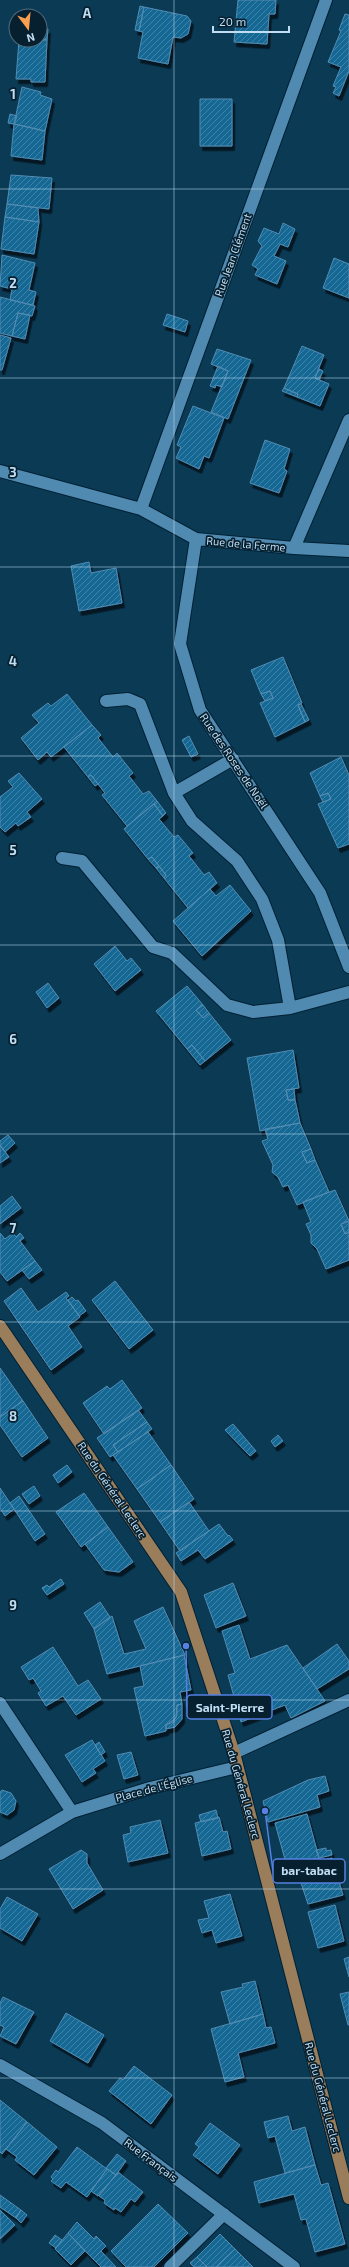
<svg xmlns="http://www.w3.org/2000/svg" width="349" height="2267" font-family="'Exo 2',sans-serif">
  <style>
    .building { fill: url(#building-hatch); stroke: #528cb2; filter: url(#shadow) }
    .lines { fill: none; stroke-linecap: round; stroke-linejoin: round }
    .minor-casing { stroke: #012033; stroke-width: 14 }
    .major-casing { stroke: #012033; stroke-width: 14 }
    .minor { stroke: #508ab0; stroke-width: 12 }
    .major { stroke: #9a7d5b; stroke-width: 12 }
    .grid { fill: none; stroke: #c0ddf2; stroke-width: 1; stroke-opacity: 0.55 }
    .labels { text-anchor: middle; stroke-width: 3.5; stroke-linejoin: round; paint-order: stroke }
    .street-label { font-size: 11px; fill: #c0ddf2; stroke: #07202f }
    .grid-label { font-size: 13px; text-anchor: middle; font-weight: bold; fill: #c0ddf2; stroke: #07202f; stroke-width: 3.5; stroke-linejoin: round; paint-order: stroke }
    .leader { fill: none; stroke: #5680e1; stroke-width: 1.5 }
    .callout-dot { fill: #5680e1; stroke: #07202f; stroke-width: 1.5 }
    .callout { fill: #07202f; stroke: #5680e1; stroke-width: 1.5 }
    .callout-label { font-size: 12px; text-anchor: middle; font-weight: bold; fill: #c0ddf2 }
  </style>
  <defs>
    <pattern id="building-hatch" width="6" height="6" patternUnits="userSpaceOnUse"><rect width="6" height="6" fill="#166794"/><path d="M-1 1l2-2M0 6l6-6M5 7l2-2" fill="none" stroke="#4183a9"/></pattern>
    <filter id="shadow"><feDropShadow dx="2.5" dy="4.5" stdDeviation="0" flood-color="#0009"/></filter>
  </defs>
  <rect width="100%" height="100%" fill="#0b3a55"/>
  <path class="building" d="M 238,0 L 276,0 L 275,14 L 269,14 L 267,44 L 234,42 Z
    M 140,6 L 144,7 L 139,31 L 135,30 Z
    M 144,7 L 187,16 L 191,21 L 188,34 L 181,38 L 173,37 L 168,64 L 138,58 L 143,32 L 139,31 Z
    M 345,14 L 349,15 L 349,71 L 339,96 L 333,93 L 336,87 L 333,86 L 341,67 L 328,62 L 341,31 L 339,30 Z
    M 40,29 L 48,29 L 47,40 L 40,39 Z
    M 19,40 L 47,40 L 45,82 L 31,82 L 31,79 L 16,79 Z
    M 22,87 L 41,92 L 40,95 L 52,99 L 45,131 L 14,124 Z
    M 200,99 L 232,99 L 232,146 L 200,146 Z
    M 10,114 L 17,116 L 14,124 L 8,123 Z
    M 14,124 L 45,131 L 42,160 L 11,156 Z
    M 11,175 L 52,178 L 49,209 L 7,204 Z
    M 7,204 L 38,208 L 39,222 L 5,217 Z
    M 5,217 L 39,222 L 34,254 L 1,249 Z
    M 283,223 L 295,229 L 288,247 L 280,244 L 274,256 L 286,261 L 277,284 L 255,275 L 258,269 L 252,265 L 262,246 L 258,241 L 264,228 L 279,234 Z
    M 2,255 L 35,263 L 29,290 L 36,292 L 33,305 L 10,300 L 12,289 L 0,286 Z
    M 334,258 L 349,264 L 349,298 L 323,288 Z
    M 0,297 L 35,306 L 32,316 L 18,313 L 12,336 L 0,333 Z
    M 18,313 L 30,315 L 25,339 L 12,336 Z
    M 167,314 L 188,321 L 185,332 L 163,325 Z
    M 0,335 L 11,338 L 2,370 L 0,370 Z
    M 302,346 L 324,355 L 315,378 L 329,384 L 320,406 L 297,397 L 298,394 L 284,388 Z
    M 217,349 L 251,360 L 228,419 L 211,412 L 228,371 L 211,364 Z
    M 218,366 L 228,371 L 222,387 L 216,385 L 215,388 L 210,386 Z
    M 319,369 L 323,371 L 319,380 L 315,378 Z
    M 284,388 L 298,394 L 297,397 L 282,391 Z
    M 193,406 L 224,418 L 209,458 L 204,456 L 199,469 L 176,458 L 181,447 L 177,445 Z
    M 265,440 L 290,449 L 284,469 L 287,471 L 279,493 L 250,483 Z
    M 89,562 L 91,573 L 116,568 L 122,603 L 79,611 L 71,566 Z
    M 283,657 L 302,703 L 298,705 L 305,722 L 275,737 L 260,703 L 273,698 L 270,691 L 261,694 L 251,670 Z
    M 270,691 L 273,698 L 265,701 L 261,694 Z
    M 67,694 L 92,725 L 51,757 L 47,752 L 38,760 L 21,738 L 39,723 L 32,715 L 48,703 L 51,706 Z
    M 301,704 L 309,720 L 305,722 L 298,705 Z
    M 92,725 L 101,735 L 98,738 L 113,757 L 117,753 L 133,773 L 129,776 L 143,794 L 149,791 L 157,801 L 127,826 L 102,795 L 105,793 L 91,775 L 88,777 L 64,747 Z
    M 189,736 L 198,754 L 191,757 L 182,740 Z
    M 341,757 L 349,775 L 349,844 L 338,848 L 318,804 L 331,799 L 328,793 L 320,796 L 310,773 Z
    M 19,773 L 42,799 L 27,812 L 31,817 L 18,826 L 16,823 L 5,832 L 0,827 L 0,797 L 13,787 L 8,781 Z
    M 91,775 L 98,784 L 95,786 L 88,777 Z
    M 328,793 L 331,799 L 323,802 L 320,796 Z
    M 157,801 L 166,813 L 163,816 L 154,804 Z
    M 154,804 L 163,816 L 159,819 L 174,837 L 178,835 L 193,853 L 189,856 L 204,875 L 209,872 L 217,883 L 188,908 L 164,878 L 166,875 L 152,857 L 148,859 L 124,829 Z
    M 152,857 L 159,866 L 156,868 L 148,859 Z
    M 159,866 L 166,875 L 164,878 L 156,868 Z
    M 230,885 L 251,911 L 202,956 L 173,921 L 210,889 L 216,896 Z
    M 115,946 L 127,961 L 131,958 L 141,970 L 115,991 L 94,964 Z
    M 48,983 L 59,998 L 47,1008 L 36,992 Z
    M 187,986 L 203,1005 L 196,1010 L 203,1018 L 209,1013 L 231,1040 L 205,1061 L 192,1045 L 187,1049 L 156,1011 Z
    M 203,1005 L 209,1013 L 203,1018 L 196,1010 Z
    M 192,1045 L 205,1061 L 200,1065 L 187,1049 Z
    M 293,1050 L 299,1088 L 286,1090 L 288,1100 L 295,1100 L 300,1123 L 260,1131 L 247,1058 Z
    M 294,1089 L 295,1100 L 288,1100 L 286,1090 Z
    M 300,1123 L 311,1149 L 302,1152 L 307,1163 L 315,1160 L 329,1192 L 297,1205 L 288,1185 L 283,1187 L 278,1177 L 272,1172 L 273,1165 L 262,1141 L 268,1139 L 265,1129 Z
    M 8,1135 L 15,1143 L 5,1152 L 0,1145 L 0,1141 Z
    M 0,1145 L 9,1157 L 0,1163 Z
    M 311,1149 L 315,1160 L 307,1163 L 302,1152 Z
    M 335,1190 L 349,1221 L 341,1224 L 345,1234 L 349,1232 L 349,1260 L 326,1269 L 317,1249 L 311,1243 L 311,1235 L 306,1224 L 311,1222 L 303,1202 Z
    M 12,1196 L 21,1208 L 0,1224 L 0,1206 Z
    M 349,1221 L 349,1232 L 345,1234 L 341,1224 Z
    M 0,1233 L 5,1239 L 13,1233 L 16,1237 L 20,1233 L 24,1238 L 20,1241 L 35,1261 L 7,1281 L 0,1272 Z
    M 35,1261 L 42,1270 L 29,1279 L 22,1270 Z
    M 115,1281 L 153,1330 L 129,1349 L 92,1300 Z
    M 21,1288 L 38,1312 L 66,1292 L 69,1296 L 66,1298 L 80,1317 L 68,1326 L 82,1347 L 51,1370 L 4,1301 Z
    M 72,1297 L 76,1301 L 78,1300 L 86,1311 L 79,1316 L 68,1300 Z
    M 0,1368 L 23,1401 L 0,1417 Z
    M 122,1380 L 142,1408 L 104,1434 L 83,1403 L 107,1386 L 110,1389 Z
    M 23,1401 L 48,1438 L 22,1457 L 0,1425 L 0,1417 Z
    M 138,1410 L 147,1422 L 113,1445 L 118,1452 L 110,1457 L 97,1438 Z
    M 147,1422 L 152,1429 L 118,1452 L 113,1445 Z
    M 233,1424 L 256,1451 L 250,1456 L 225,1430 Z
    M 148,1432 L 171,1465 L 137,1489 L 113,1455 Z
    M 278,1435 L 283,1441 L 275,1447 L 271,1441 Z
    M 67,1465 L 72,1472 L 58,1483 L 53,1475 Z
    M 171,1465 L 194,1499 L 160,1522 L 137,1489 Z
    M 34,1486 L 40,1496 L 29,1504 L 22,1494 Z
    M 0,1488 L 14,1509 L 5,1516 L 0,1508 Z
    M 84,1493 L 108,1527 L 81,1547 L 56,1512 Z
    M 19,1496 L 45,1534 L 35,1541 L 10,1503 Z
    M 189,1502 L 209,1531 L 180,1551 L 160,1522 Z
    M 219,1524 L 228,1536 L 229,1535 L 233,1540 L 205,1559 L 198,1550 L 181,1561 L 176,1553 Z
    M 108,1527 L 133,1562 L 119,1572 L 104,1570 L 85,1544 Z
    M 61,1579 L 64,1584 L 47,1595 L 42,1588 L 47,1585 L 49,1587 Z
    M 233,1583 L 246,1616 L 216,1628 L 204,1595 Z
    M 100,1602 L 110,1617 L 94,1629 L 84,1613 Z
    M 163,1607 L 185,1655 L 107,1674 L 94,1629 L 112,1616 L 124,1654 L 146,1649 L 134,1621 Z
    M 239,1625 L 250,1659 L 287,1645 L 325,1701 L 291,1718 L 285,1705 L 241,1722 L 228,1675 L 235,1673 L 222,1631 Z
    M 337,1644 L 349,1661 L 349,1669 L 317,1689 L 303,1668 Z
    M 53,1647 L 78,1686 L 88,1680 L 101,1699 L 76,1715 L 63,1696 L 46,1706 L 38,1693 L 41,1691 L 33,1678 L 29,1680 L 21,1667 Z
    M 184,1655 L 191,1690 L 180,1692 L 182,1704 L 177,1705 L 177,1715 L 173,1722 L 166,1725 L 166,1731 L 145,1736 L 134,1688 L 144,1686 L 140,1666 Z
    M 182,1704 L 182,1719 L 175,1727 L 166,1729 L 166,1725 L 176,1718 L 177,1705 Z
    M 92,1740 L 105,1761 L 93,1769 L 96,1773 L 82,1782 L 65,1755 Z
    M 99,1742 L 105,1752 L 101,1755 L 95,1745 Z
    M 131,1752 L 138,1775 L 124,1779 L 117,1755 Z
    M 325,1776 L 329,1791 L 317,1795 L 320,1807 L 268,1822 L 263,1801 L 308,1780 Z
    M 2,1790 L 11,1793 L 16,1801 L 14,1810 L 7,1815 L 0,1812 L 0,1792 Z
    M 216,1810 L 218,1818 L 201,1822 L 199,1815 Z
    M 307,1814 L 319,1858 L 287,1867 L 275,1823 Z
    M 219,1817 L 223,1832 L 227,1831 L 231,1849 L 202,1856 L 195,1823 Z
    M 160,1820 L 168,1853 L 128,1862 L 123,1835 L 131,1833 L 130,1827 Z
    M 326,1848 L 326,1851 L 331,1850 L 332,1855 L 319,1858 L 316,1850 Z
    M 81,1850 L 87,1854 L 87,1863 L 103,1890 L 73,1909 L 49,1869 Z
    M 332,1858 L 343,1895 L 308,1904 L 296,1868 Z
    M 230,1894 L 242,1936 L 216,1943 L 212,1930 L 202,1933 L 198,1920 L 209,1918 L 204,1901 Z
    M 7,1897 L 38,1914 L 22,1941 L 0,1928 L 0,1909 Z
    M 335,1905 L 344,1941 L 318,1948 L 308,1912 Z
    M 349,1957 L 349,1977 L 344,1959 Z
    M 255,1981 L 263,2014 L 230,2024 L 221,1992 L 243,1987 L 242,1984 Z
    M 349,1992 L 349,2025 L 348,2025 L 340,1994 Z
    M 3,1997 L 34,2012 L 16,2044 L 0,2036 L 4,2027 L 0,2025 L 0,2003 Z
    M 66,2013 L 104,2035 L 88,2063 L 50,2041 Z
    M 263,2014 L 266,2028 L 271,2027 L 275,2043 L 238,2053 L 244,2077 L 225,2082 L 211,2029 Z
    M 134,2066 L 172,2095 L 151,2124 L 109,2091 L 120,2078 L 123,2080 Z
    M 0,2100 L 27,2122 L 2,2154 L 0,2152 Z
    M 288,2116 L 292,2131 L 305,2127 L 315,2165 L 285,2173 L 275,2136 L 268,2138 L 264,2122 Z
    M 27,2122 L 57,2147 L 34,2175 L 15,2160 L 17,2157 L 6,2149 Z
    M 210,2123 L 240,2145 L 218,2174 L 193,2155 L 199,2147 L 195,2144 Z
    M 77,2147 L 107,2169 L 87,2197 L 66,2182 L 61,2188 L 51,2181 L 53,2179 L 51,2177 L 56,2170 L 58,2172 Z
    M 117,2154 L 126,2161 L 116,2175 L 106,2168 Z
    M 315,2165 L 321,2185 L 328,2183 L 345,2244 L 315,2252 L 306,2219 L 301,2220 L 294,2194 L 259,2203 L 254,2182 Z
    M 107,2169 L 116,2175 L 98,2196 L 91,2191 Z
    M 118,2172 L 143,2192 L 135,2202 L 131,2199 L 121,2212 L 115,2208 L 114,2210 L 104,2203 L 105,2200 L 99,2196 Z
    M 0,2195 L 21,2210 L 16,2218 L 0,2207 Z
    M 158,2204 L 188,2233 L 154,2267 L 126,2267 L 111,2251 Z
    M 0,2210 L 15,2225 L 0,2239 Z
    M 21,2210 L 27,2215 L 21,2223 L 16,2218 Z
    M 77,2222 L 94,2239 L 96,2236 L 106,2246 L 93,2259 L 68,2233 Z
    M 68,2233 L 85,2251 L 71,2265 L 55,2249 Z
    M 220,2234 L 235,2249 L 216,2267 L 207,2267 L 197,2257 Z
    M 55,2235 L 62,2240 L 56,2248 L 49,2243 Z
    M 235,2249 L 253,2267 L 216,2267 Z
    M 101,2251 L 116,2267 L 101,2267 L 93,2259 Z
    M 197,2257 L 207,2267 L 194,2267 L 190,2263 Z"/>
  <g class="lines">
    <g class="minor-casing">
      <path id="minor" d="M 0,471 L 141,509 L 196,539 L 294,548 L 349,420
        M 141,509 L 326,0
        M 196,539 L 180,644 L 200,710 L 320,893 L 349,967
        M 294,548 L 349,551
        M 106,701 L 128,699 L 140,704 L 174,793 L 192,821 L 237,861 L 262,899 L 278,940 L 290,1008
        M 174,793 L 233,759
        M 62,858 L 82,861 L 153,947 L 172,953 L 227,1005 L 253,1012 L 290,1008 L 349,992
        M 0,1703 L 72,1812
        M 234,1753 L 349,1700
        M 0,1854 L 72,1812 L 150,1788 L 237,1767
        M 0,2065 L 102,2123 L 294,2267
        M 170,2267 L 224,2214"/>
    </g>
    <g class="major-casing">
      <path id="major" d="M 0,1326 L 181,1592 L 234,1753 L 349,2198"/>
    </g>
    <use href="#minor" class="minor"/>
    <use href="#major" class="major"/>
  </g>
  <path class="grid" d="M 174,0 L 174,2267M 0,189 L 349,189M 0,378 L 349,378M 0,567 L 349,567M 0,756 L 349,756M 0,945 L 349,945M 0,1134 L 349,1134M 0,1322 L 349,1322M 0,1511 L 349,1511M 0,1700 L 349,1700M 0,1889 L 349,1889M 0,2078 L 349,2078"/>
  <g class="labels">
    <g class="street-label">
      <text transform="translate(233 255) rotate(-70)" y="4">Rue Jean Clément</text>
      <text transform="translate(246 544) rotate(5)" y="4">Rue de la Ferme</text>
      <text transform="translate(234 761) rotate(56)" y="4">Rue des Roses de Noël</text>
      <text transform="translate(112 1490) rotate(56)" y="4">Rue du Général Leclerc</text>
      <text transform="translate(241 1784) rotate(74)" y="4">Rue du Général Leclerc</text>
      <text transform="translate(154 1788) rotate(-15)" y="4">Place de l'Église</text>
      <text transform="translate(323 2097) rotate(75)" y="4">Rue du Général Leclerc</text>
      <text transform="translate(151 2160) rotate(37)" y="4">Rue Français</text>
    </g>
  </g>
  <g class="grid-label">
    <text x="87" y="18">A</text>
    <text x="13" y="99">1</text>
    <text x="13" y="288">2</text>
    <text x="13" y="477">3</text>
    <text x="13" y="666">4</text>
    <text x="13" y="855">5</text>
    <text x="13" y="1044">6</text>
    <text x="13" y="1233">7</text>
    <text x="13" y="1421">8</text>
    <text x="13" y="1610">9</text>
  </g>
  <path class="leader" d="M186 1646L187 1707M265 1811L273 1871"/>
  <g class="callout-dot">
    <circle cx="186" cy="1646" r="4"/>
    <circle cx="265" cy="1811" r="4"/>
  </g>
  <g class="callout">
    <rect x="187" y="1695" width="85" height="24" rx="4"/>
    <rect x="273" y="1859" width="72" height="24" rx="4"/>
  </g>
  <g class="callout-label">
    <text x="230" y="1712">Saint-Pierre</text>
    <text x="309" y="1875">bar-tabac</text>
  </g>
  <g transform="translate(28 28) rotate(164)"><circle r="19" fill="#07202f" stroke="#516c7d"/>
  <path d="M0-3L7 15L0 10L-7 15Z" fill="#fa9f4f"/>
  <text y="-6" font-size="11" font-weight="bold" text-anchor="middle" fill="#c0ddf2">N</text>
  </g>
  <path d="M213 26v6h76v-6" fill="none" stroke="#c0ddf2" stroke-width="2"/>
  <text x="219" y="26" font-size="12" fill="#c0ddf2" stroke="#07202f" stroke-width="3" paint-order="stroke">20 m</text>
</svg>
